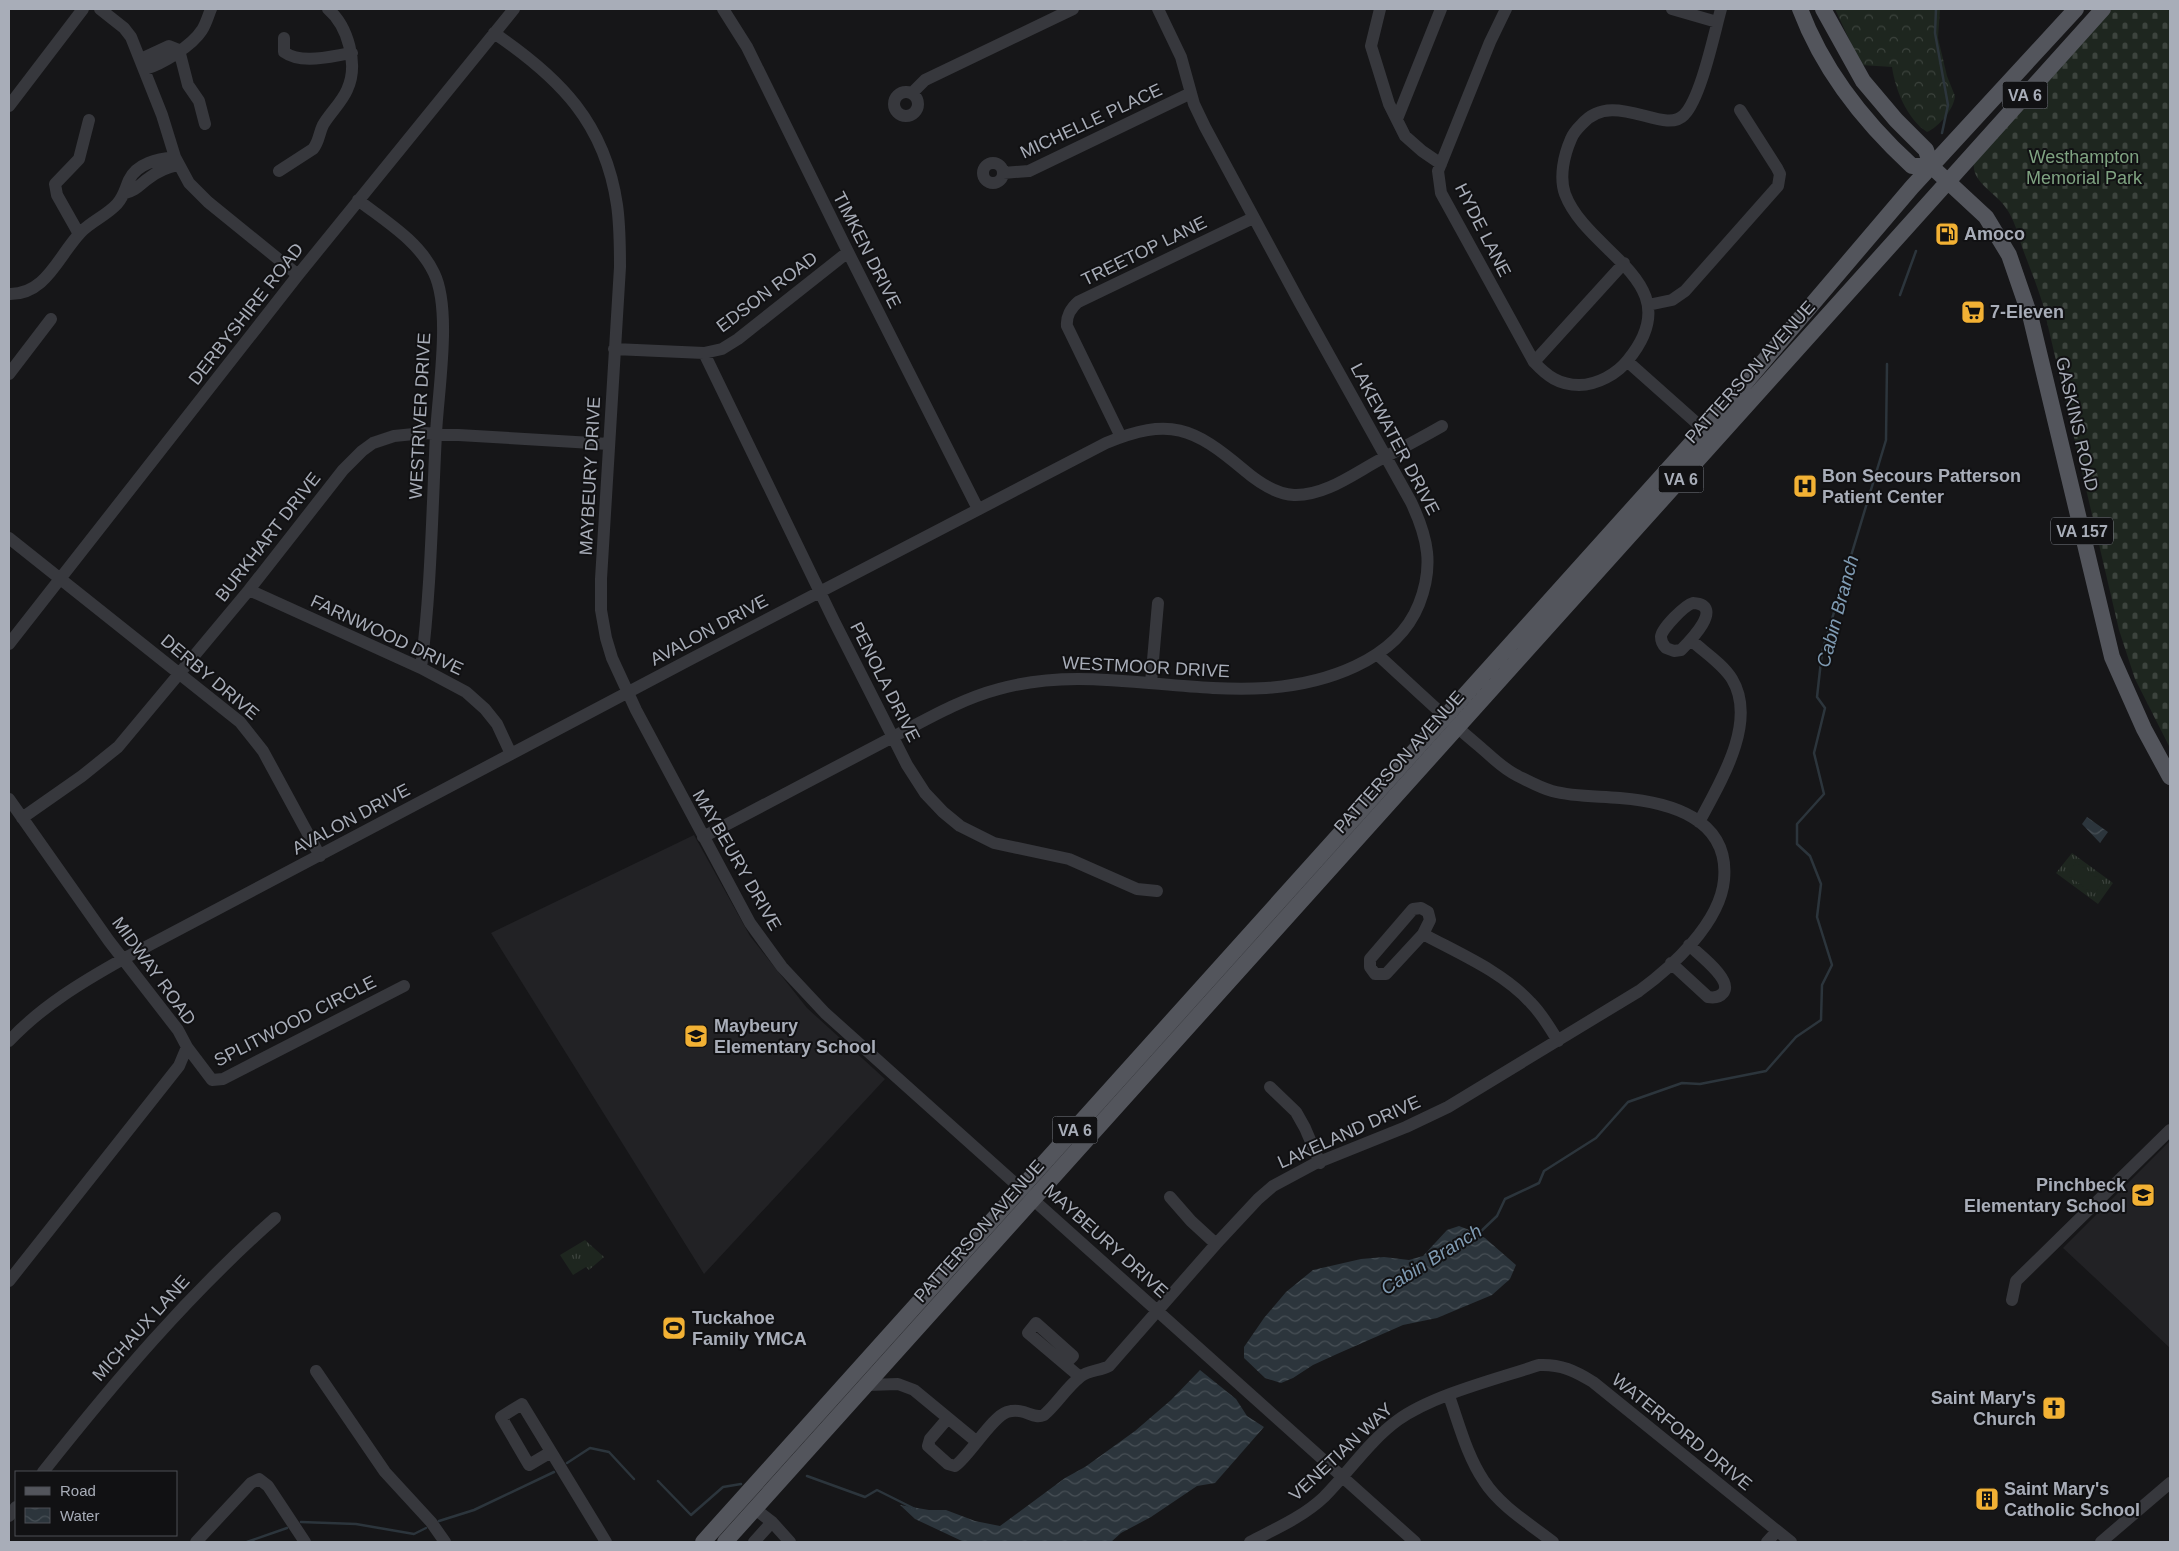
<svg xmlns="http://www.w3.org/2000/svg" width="2179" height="1551" font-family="Helvetica,sans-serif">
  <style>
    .built { fill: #222225 }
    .forest { fill: url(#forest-crowns) }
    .cemetery { fill: url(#cemetery-stones) }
    .park { fill: url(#park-tufts) }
    .garden { fill: #1e261f }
    .water { fill: url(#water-waves) }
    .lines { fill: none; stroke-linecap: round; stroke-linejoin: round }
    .stream { stroke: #2c353c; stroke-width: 2.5 }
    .minor { stroke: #37383d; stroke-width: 12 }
    .major { stroke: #53555c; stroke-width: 16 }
    .labels { text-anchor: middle; stroke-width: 4; stroke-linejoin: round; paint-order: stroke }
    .shield { fill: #111113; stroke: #7b7e86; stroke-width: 1 }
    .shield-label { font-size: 16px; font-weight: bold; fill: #a8adb8 }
    .street-label { font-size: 18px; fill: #a8adb8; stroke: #111113 }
    .park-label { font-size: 18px; fill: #7fa381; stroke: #111113 }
    .poi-label { font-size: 18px; font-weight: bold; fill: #a8adb8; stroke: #111113; text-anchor: start }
    .water-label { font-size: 19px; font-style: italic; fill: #7f9bb3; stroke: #111113 }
  </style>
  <defs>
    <pattern id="forest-crowns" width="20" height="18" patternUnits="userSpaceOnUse" patternTransform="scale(1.25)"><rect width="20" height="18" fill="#1e261f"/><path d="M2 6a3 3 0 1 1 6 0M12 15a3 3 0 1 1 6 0" fill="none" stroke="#3c433d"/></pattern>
    <pattern id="cemetery-stones" width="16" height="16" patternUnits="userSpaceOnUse" patternTransform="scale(1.25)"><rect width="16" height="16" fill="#1e261f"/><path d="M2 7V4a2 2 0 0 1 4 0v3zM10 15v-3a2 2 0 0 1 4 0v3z" fill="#3c433d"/></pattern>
    <pattern id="park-tufts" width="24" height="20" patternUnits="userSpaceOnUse" patternTransform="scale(1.25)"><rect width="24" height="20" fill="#1e261f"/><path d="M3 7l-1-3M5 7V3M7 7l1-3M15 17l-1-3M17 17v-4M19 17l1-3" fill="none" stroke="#3c433d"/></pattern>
    <pattern id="water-waves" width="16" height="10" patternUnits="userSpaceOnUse" patternTransform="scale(1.25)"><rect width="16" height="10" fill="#2c353c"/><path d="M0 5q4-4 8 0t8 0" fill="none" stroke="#485056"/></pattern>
  </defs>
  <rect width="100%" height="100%" fill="#161618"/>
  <path class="built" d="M 694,835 L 750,936 L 807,1008 L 885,1079 L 704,1274 L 491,933 Z
    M 2170,1141 L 2170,1348 L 2063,1248 Z"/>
  <path class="forest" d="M 1835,9 L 1940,9 L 1938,38 L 1947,76 L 1955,96 C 1954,109 1939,127 1927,132 C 1907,119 1895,89 1892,67 L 1861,65 Z"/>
  <path class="cemetery" d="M 2110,9 L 2170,9 L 2170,748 L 2135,679 L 2119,630 L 2043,305 C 2037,285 2029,266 2022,247 C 2018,234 2014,219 2006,208 C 1996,193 1971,182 1974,163 Z"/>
  <path class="park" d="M 2072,853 L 2113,883 L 2098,904 L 2056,873 Z
    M 585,1240 L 604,1257 L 589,1270 L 586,1267 L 573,1275 L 560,1255 Z"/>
  <path class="garden" d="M 2076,862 L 2103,882 L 2094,894 L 2067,875 Z"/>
  <path class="water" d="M 2087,817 L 2108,832 L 2100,843 L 2082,824 Z
    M 1459,1226 L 1472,1231 L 1485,1238 L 1516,1265 L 1510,1279 L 1492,1295 L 1437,1318 L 1403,1325 L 1337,1354 L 1313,1365 L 1293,1378 L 1281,1383 L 1265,1378 L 1244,1358 L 1244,1347 L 1264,1318 L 1286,1292 L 1313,1270 L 1361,1259 L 1384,1257 L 1409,1260 L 1423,1256 L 1447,1230 Z
    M 1200,1370 L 1236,1399 L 1247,1416 L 1264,1427 L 1215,1483 L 1197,1486 L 1151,1517 L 1121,1533 L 1111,1542 L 964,1542 L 915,1519 L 900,1505 L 929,1510 L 946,1510 L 975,1521 L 1000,1526 L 1065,1478 L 1085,1467 L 1135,1431 L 1171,1400 Z"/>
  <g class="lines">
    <path class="stream" d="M 1936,9 L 1935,33 L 1948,105 L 1942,133
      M 1900,295 L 1916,251
      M 1476,1236 L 1497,1216 L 1505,1199 L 1539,1183 L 1544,1171 L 1596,1138 L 1628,1102 L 1682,1083 L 1700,1084 L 1766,1071 L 1796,1037 L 1821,1020 L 1822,985 L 1832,965 L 1817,917 L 1821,884 L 1810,856 L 1797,844 L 1797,824 L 1824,794 L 1814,753 L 1825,708 L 1817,697 L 1822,652 L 1886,440 L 1887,364
      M 567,1463 L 590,1448 L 609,1452 L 634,1479
      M 807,1476 L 865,1497 L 877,1490 L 915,1509
      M 658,1481 L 691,1515 L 723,1487 L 741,1484
      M 439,1521 L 474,1510 L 554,1472
      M 301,1522 L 356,1524 L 414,1534 L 426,1528
      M 247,1542 L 287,1528"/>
    <path class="minor" d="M 100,9 L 124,28 L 131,37 L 162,115 L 175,157 L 189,183 L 208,202 L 298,275
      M 723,9 L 747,47 L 848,252 L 978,509
      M 1380,9 L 1371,46 L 1389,104 L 1405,136 L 1422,151 L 1441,164
      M 1506,9 L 1490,42 L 1438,171 L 1441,193 L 1534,362 C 1547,376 1559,385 1579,385 C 1597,385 1617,374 1628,360 C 1692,282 1588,255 1565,194 C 1559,177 1564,155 1571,139 C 1573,133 1578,128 1582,124 C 1613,88 1664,136 1684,115 C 1701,98 1714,34 1721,9
      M 1672,9 L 1717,22
      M 494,33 C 560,78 605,123 617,205 C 620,226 620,246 620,267 L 601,579 L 601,610 L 606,638 L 612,658 L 636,710 L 750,923 L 782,967 L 825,1013 L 1415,1542
      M 284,38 L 284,52 C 302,65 331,56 352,53
      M 179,50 L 188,85 L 199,101 L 205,124
      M 141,59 L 169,46 L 179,50
      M 145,69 C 162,64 192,46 202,30 C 206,24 208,16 211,9
      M894 104a12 12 0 1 1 24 0a12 12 0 1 1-24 0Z
      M 912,93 L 925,80 L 1073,9
      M 9,106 L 83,9
      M 1397,119 L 1441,9
      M983 173a10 10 0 1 1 20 0a10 10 0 1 1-20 0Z
      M 279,171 L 313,149 C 319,142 319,133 323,125 C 330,113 342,102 347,90 C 359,65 348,26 328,9
      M 1003,173 L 1029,171 L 1191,93
      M 125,193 C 136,191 140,184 149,178 C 158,171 167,167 178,165
      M 358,200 C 385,221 419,241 434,273 C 452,310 438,391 436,434 C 432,512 431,591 421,668
      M 79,234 L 57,195 L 55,184 L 79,159 L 89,120
      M 9,294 C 46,295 58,256 81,232 C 92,221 107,215 117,204 C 124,196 125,189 129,180 C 137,163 158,159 175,157
      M 1648,305 L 1672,300 L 1685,291 L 1778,186 L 1780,174 L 1777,168 L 1740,110
      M 614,349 L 704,353 L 722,349 L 738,339 L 848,252
      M 704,353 L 834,621 L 907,765 L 925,793 L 943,812 L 960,826 L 994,843 L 1069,859 L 1137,889 L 1157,891
      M 1627,361 L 1709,434
      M 1534,362 L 1624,263
      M 9,374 L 51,319
      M 1121,437 L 1067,326 C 1066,317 1071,308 1078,302 L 1253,218
      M 9,538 L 240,722 L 263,751 L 320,856
      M 249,590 L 421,668 L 466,692 L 485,709 L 497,724 L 511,754
      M 1693,603 C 1726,605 1689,642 1681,650 L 1674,651 L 1666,648 C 1663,645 1661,641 1661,637 C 1661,629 1685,605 1693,603 Z
      M 1691,640 C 1704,652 1723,664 1732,679 C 1758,722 1720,783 1699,822
      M 9,644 L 298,275 L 514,9
      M 1151,683 L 1158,603
      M 9,799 L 109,941 L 178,1030 L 187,1047 L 212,1080 L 223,1079 L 404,986
      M 22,818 L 82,776 L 118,747 L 249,590 L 343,470 L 362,451 L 373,443 L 394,436 L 424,433 L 609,444
      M 703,837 C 766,804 830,770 893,737 C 927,719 961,699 999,689 C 1024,682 1052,679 1078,679 C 1140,679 1204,692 1266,688 C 1323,684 1396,662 1419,604 C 1434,566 1428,538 1411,502 L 1300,303 L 1205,127 L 1194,104 L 1181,57 L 1158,9
      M 1421,908 L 1428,912 L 1430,920 L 1423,934 L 1386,974 L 1375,974 L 1370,967 L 1370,959 L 1413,909 Z
      M 1423,934 C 1460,954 1503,972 1531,1003 C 1542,1014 1550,1028 1558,1041
      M 1671,963 L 1708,997 C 1714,998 1719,998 1723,993 C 1734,980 1698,954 1689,945
      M 9,1041 C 42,1006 82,982 123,959 L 691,659 L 1106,443 C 1170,417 1193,427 1244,470 C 1258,482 1275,494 1294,495 C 1327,496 1357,471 1385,457 C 1404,447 1423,437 1442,426
      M 1270,1087 L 1296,1112 L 1305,1128 L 1320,1163
      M 1170,1197 L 1191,1221 L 1216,1244
      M 9,1281 L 179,1066 L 187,1047
      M 2012,1300 L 2016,1281 L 2170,1130
      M 1065,1364 L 1073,1356 L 1036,1323 L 1028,1333 L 1080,1377
      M 316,1371 L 385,1472 L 431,1522 L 445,1542
      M 867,1385 L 898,1384 L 914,1390 L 977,1442
      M 1449,1396 C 1459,1424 1467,1456 1484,1481 C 1500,1506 1530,1524 1553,1542
      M 948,1418 L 930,1439 L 928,1446 L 948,1464 L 955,1466 C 970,1455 992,1417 1007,1412 C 1026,1407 1032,1420 1044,1415 C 1057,1404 1066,1388 1080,1377 C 1088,1370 1100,1371 1109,1366 L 1216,1244 L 1258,1199 L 1273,1186 L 1314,1164 L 1406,1127 L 1448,1107 L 1639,991 C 1672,967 1720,923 1724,880 C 1730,818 1669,802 1620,798 C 1598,796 1574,797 1552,791 C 1541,788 1528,781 1518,776 C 1503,769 1491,756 1479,746 C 1444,717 1411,685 1378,655
      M 551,1452 L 529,1465 L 501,1417 L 522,1404 L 606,1542
      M 43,1472 C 116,1380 187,1296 275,1218
      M 755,1509 L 772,1522 L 790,1542
      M 9,1516 L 16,1507
      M 196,1542 L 251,1483 L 259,1479 L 268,1486 L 305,1542
      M 754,1542 L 772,1522
      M 1250,1542 C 1275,1529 1303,1517 1324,1497 C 1349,1472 1369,1441 1398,1420 C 1432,1395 1497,1379 1539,1365 C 1561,1364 1575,1371 1593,1382 L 1791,1542
      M 1767,1542 L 1777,1531
      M 2101,1542 L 2170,1483"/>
    <path class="major" d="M 1800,9 C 1823,70 1864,122 1912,166 L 1931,166
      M 1823,9 L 1863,81 L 1896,120 L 1926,150 L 1931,166 L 1986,217 L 2009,255 L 2031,319 L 2112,657 L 2144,729 L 2170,777
      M 703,1542 L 1740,389 L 1912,187 L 2076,9
      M 725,1542 L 2103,9"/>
  </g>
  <defs>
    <g id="fuel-square" transform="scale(1.25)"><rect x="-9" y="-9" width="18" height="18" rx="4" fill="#f2b134" stroke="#111113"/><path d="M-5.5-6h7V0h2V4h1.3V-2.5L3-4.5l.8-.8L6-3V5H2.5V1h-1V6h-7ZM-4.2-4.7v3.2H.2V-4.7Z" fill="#111"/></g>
    <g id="supermarket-square" transform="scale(1.25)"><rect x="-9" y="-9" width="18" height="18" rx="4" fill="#f2b134" stroke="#111113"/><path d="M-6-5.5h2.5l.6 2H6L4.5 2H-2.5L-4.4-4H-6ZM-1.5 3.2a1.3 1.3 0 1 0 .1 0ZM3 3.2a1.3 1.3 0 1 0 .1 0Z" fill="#111"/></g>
    <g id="hospital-square" transform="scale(1.25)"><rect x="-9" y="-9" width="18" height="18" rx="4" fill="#f2b134" stroke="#111113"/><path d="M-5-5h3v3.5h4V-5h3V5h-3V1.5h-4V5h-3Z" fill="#111"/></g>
    <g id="school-square" transform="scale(1.25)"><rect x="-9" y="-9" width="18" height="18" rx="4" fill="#f2b134" stroke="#111113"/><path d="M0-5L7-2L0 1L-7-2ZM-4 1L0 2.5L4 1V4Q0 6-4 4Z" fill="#111"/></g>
    <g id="stadium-square" transform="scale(1.25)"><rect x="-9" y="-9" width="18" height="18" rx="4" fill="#f2b134" stroke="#111113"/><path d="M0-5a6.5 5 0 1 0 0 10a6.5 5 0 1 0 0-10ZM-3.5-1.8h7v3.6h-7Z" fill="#111"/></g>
    <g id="church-square" transform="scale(1.25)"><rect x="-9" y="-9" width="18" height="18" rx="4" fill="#f2b134" stroke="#111113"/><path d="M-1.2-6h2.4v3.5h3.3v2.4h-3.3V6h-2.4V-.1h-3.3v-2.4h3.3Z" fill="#111"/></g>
    <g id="building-square" transform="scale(1.25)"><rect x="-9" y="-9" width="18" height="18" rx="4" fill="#f2b134" stroke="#111113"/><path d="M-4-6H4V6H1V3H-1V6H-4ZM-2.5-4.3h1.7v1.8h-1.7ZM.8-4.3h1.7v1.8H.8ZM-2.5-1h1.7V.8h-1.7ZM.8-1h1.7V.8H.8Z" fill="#111"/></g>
  </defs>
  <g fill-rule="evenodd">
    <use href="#fuel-square" x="1947" y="234"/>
    <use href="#supermarket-square" x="1973" y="312"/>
    <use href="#hospital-square" x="1805" y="486"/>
    <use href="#school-square" x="696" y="1036"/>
    <use href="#school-square" x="2143" y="1195"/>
    <use href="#stadium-square" x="674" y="1328"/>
    <use href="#church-square" x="2054" y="1408"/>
    <use href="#building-square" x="1987" y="1499"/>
  </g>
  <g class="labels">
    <g class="shield">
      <rect x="2002.5" y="81.5" width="45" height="27" rx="4"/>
      <rect x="1658.5" y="465.5" width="45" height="27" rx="4"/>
      <rect x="2051" y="517.5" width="62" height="27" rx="4"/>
      <rect x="1052.5" y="1116.5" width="45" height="27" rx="4"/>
    </g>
    <g class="shield-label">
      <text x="2025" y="101">VA 6</text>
      <text x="1681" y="485">VA 6</text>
      <text x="2082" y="537">VA 157</text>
      <text x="1075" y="1136">VA 6</text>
    </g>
    <g class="street-label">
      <text transform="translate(1091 121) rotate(-25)" y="6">MICHELLE PLACE</text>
      <text transform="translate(1483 230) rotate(63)" y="6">HYDE LANE</text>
      <text transform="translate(867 250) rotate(63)" y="6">TIMKEN DRIVE</text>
      <text transform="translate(1144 251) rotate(-26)" y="6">TREETOP LANE</text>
      <text transform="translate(767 292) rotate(-37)" y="6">EDSON ROAD</text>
      <text transform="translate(246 314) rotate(-52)" y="6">DERBYSHIRE ROAD</text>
      <text transform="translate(1750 372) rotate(-48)" y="6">PATTERSON AVENUE</text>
      <text transform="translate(420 416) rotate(-87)" y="6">WESTRIVER DRIVE</text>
      <text transform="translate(2077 424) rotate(77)" y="6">GASKINS ROAD</text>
      <text transform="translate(1395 439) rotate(62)" y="6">LAKEWATER DRIVE</text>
      <text transform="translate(590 476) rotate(-87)" y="6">MAYBEURY DRIVE</text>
      <text transform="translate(268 537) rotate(-52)" y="6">BURKHART DRIVE</text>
      <text transform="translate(709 630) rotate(-28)" y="6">AVALON DRIVE</text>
      <text transform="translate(387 635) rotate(25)" y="6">FARNWOOD DRIVE</text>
      <text transform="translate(1146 667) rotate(3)" y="6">WESTMOOR DRIVE</text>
      <text transform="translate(210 677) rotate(40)" y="6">DERBY DRIVE</text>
      <text transform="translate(885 682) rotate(63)" y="6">PENOLA DRIVE</text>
      <text transform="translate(1399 762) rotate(-48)" y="6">PATTERSON AVENUE</text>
      <text transform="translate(351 819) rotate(-28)" y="6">AVALON DRIVE</text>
      <text transform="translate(737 860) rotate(60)" y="6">MAYBEURY DRIVE</text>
      <text transform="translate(154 971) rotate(54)" y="6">MIDWAY ROAD</text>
      <text transform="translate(295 1021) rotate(-27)" y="6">SPLITWOOD CIRCLE</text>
      <text transform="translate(1349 1132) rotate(-24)" y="6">LAKELAND DRIVE</text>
      <text transform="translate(979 1231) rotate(-48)" y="6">PATTERSON AVENUE</text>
      <text transform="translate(1106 1241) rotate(42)" y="6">MAYBEURY DRIVE</text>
      <text transform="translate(141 1328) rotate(-48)" y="6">MICHAUX LANE</text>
      <text transform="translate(1682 1432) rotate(39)" y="6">WATERFORD DRIVE</text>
      <text transform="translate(1341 1452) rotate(-43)" y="6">VENETIAN WAY</text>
    </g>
    <g class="park-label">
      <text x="2084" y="163">Westhampton<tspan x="2084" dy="21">Memorial Park</tspan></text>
    </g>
    <g class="poi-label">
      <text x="1964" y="240">Amoco</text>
      <text x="1990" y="318">7-Eleven</text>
      <text x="1822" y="482">Bon Secours Patterson<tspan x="1822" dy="21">Patient Center</tspan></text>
      <text x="714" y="1032">Maybeury<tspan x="714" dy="21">Elementary School</tspan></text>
      <text x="2126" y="1191" text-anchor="end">Pinchbeck<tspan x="2126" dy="21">Elementary School</tspan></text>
      <text x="692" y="1324">Tuckahoe<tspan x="692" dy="21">Family YMCA</tspan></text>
      <text x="2036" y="1404" text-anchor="end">Saint Mary's<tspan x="2036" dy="21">Church</tspan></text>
      <text x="2004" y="1495">Saint Mary's<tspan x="2004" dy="21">Catholic School</tspan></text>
    </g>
    <g class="water-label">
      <text transform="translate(1837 611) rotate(-75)" y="7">Cabin Branch</text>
      <text transform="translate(1431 1259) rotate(-32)" y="7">Cabin Branch</text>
    </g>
  </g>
  <rect width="2179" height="1551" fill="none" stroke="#a8adb8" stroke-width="20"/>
  <rect x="15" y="1471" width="162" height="65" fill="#111113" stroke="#4d4f55"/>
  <rect x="25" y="1487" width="25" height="8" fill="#53555c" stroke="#4d4f55"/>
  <text x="60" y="1496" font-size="15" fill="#a8adb8">Road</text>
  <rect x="25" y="1508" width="25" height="15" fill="url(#water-waves)" stroke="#4d4f55"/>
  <text x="60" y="1521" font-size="15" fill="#a8adb8">Water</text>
</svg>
